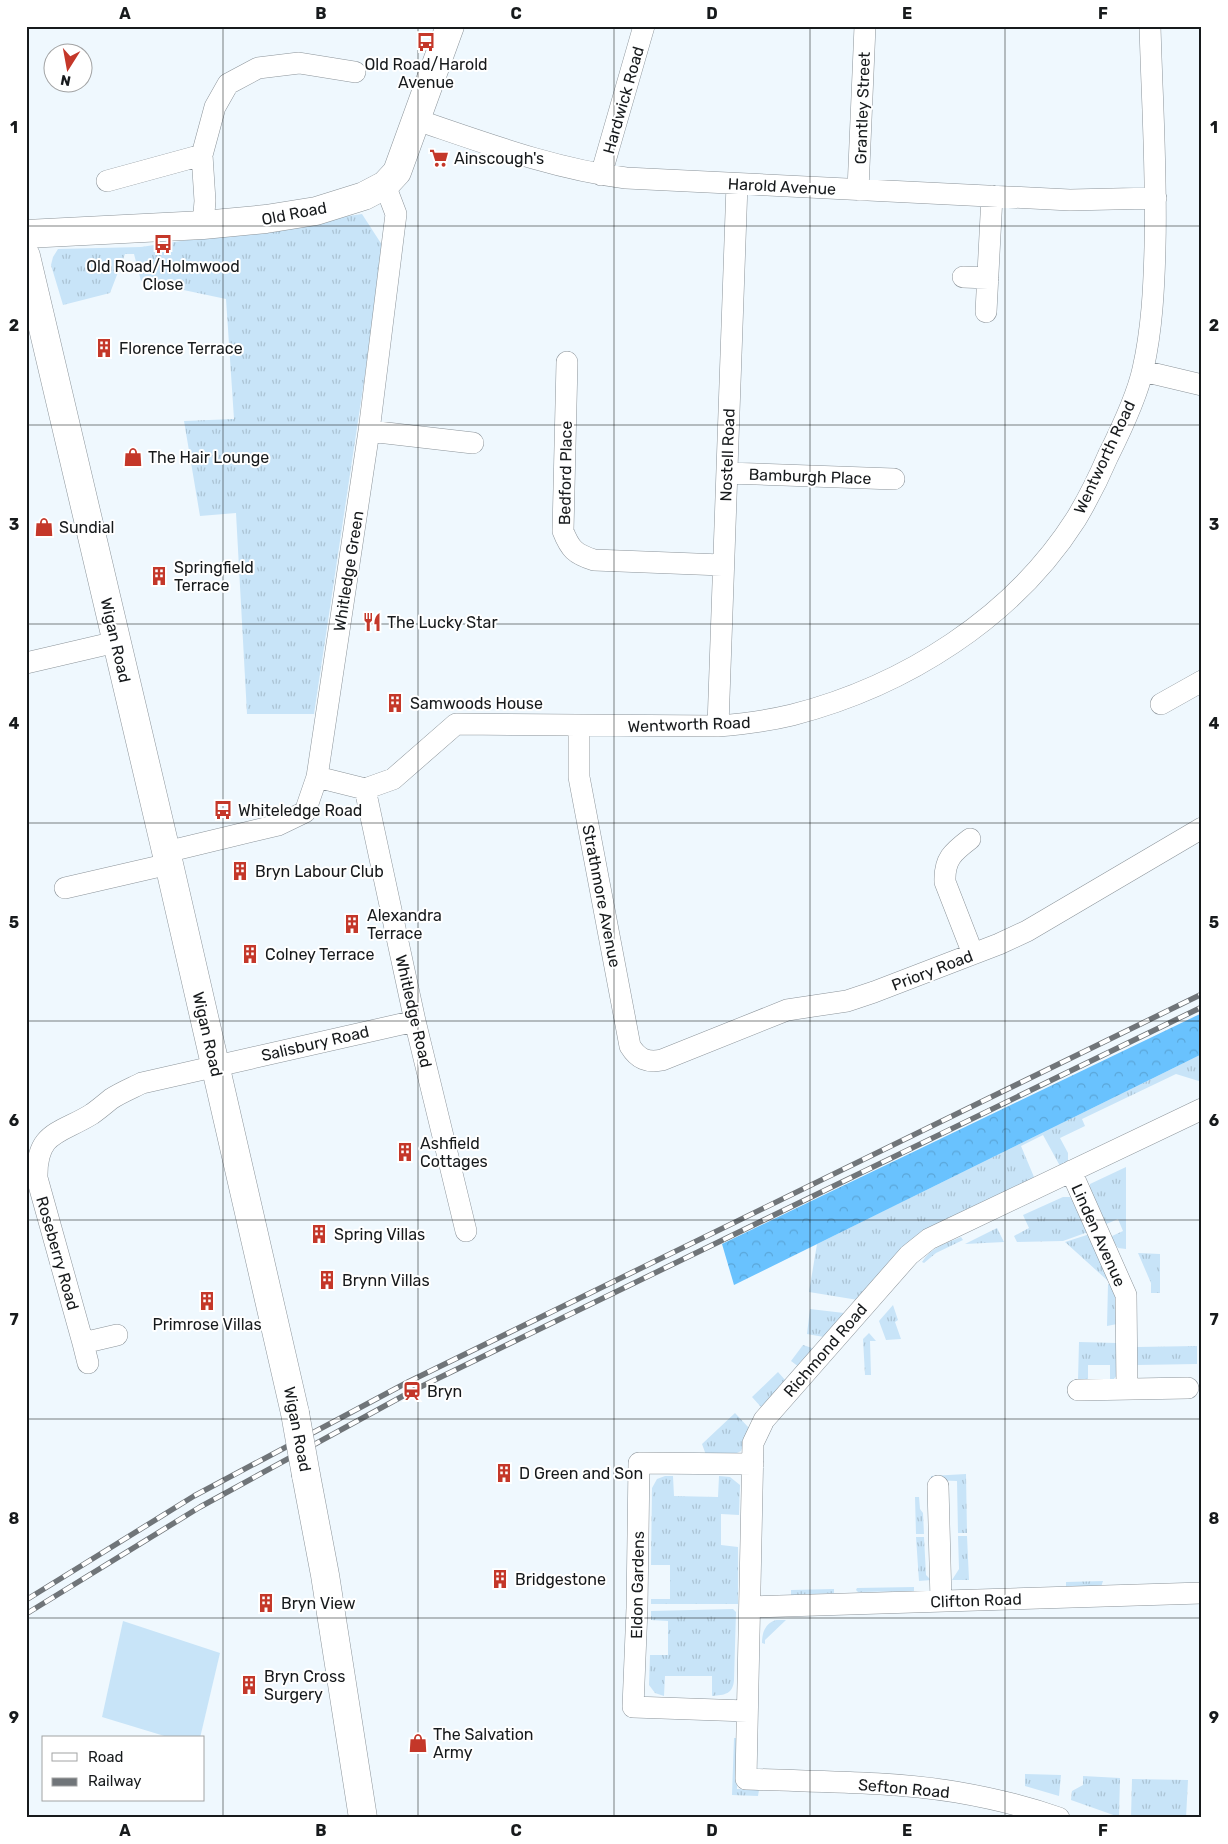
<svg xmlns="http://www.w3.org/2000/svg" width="1228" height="1844" font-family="Rubik,sans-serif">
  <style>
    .grass { fill: url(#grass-tufts) }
    .forest { fill: url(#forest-crowns) }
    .pitch { fill: #c8e4f8 }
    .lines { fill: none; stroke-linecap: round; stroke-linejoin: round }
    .street-casing { stroke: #8c949a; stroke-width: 22 }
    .secondary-casing { stroke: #8c949a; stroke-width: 29 }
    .primary-casing { stroke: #8c949a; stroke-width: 29 }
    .street { stroke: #fff; stroke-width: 21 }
    .secondary { stroke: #fff; stroke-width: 28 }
    .primary { stroke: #fff; stroke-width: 28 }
    .rail-casing { stroke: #707579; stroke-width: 5.5 }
    .rail { stroke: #fff; stroke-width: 4; stroke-dasharray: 11; stroke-linecap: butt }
    .primary-bridge-casing { stroke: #8c949a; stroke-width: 29; stroke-linecap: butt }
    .primary-bridge { stroke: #fff; stroke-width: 28 }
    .grid { fill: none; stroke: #171a1c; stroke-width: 1; stroke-opacity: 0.55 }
    .labels { text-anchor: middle; stroke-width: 4; stroke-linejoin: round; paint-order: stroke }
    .poi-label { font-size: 16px; fill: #171a1c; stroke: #fff; text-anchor: start }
    .street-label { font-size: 16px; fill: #171a1c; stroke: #fff }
    .neatline { fill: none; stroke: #171a1c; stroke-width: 2 }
    .grid-label { font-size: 16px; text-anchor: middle; font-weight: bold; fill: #171a1c }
  </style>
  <defs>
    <pattern id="grass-tufts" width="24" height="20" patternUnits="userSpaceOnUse" patternTransform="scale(1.25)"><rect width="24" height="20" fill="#c8e4f8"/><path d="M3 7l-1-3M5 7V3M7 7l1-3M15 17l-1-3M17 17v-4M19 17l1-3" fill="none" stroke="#abc3d4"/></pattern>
    <pattern id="forest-crowns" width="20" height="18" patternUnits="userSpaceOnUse" patternTransform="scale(1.25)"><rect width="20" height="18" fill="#69c2fe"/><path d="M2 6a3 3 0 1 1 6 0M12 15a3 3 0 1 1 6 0" fill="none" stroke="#5aa6d9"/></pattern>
  </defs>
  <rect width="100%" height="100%" fill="#eff8fe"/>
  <path class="grass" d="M 362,214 L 384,248 L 314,714 L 247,714 L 236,513 L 200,516 L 184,421 L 234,419 L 226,299 L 141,281 L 134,254 L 125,254 L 110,293 L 63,305 L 51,265 L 53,257 L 58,249 L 141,247 Z
    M 1202,1054 L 1202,1082 L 1176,1074 L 1082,1119 L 1085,1126 L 1060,1138 L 1068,1153 L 1068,1162 L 1060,1166 L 1043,1135 L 1021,1146 L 1034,1177 L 858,1300 L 809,1292 L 817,1244 Z
    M 1126,1167 L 1126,1249 L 1118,1248 L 1110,1237 L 1123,1231 L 1118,1219 L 1104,1225 L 1090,1191 L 1090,1184 Z
    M 1063,1197 L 1070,1197 L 1074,1203 L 1088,1232 L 1063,1241 L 1017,1242 L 1014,1236 L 1029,1228 L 1023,1215 Z
    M 997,1228 L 1004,1242 L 965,1244 Z
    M 1090,1234 L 1111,1280 L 1107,1280 L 1065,1242 Z
    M 961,1237 L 963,1240 L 936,1253 L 924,1263 L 922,1262 C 930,1248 947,1243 961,1237 Z
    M 1138,1253 L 1160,1254 L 1160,1293 L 1151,1293 L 1151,1283 Z
    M 1108,1284 L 1113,1285 L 1116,1292 L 1117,1324 L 1107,1326 Z
    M 893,1305 L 898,1320 L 895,1322 L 901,1339 L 886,1340 L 879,1321 Z
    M 810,1309 L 844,1313 L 824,1337 L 807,1334 Z
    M 869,1333 L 876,1341 L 870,1341 L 871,1375 L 865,1375 L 863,1339 Z
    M 1079,1342 L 1117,1343 L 1118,1374 L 1113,1380 L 1110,1380 L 1110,1365 L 1088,1365 L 1088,1380 L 1078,1380 Z
    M 803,1345 L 815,1349 L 799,1367 L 791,1361 Z
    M 1197,1346 L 1197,1364 L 1137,1365 L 1137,1347 Z
    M 778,1372 L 786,1381 L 761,1407 L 752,1397 Z
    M 735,1413 L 749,1428 L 741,1451 L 733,1455 L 706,1455 L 702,1444 Z
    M 966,1474 L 967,1533 L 958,1533 L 957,1481 L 931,1480 L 931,1476 Z
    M 665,1476 L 673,1476 L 674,1496 L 718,1497 L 719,1476 L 730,1477 L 740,1485 L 739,1515 L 721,1514 L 721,1545 L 738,1547 L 738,1604 L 651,1604 L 651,1599 L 670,1599 L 670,1565 L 651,1565 L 652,1488 L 657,1479 Z
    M 915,1497 L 919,1497 L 920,1509 L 923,1513 L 924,1534 L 916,1534 Z
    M 958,1536 L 967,1536 L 969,1580 L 952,1580 L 959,1569 Z
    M 916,1537 L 924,1537 L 926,1575 L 931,1580 L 919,1581 Z
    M 1103,1581 L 1101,1587 L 1066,1588 L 1066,1582 Z
    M 914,1587 L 914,1591 L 858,1592 L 856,1590 L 857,1588 Z
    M 834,1589 L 834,1593 L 791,1595 L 791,1590 Z
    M 733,1609 L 736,1612 L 734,1680 C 733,1694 725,1695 712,1696 L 712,1676 L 665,1676 L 664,1696 L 655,1693 L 649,1685 L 650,1655 L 668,1655 L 668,1621 L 651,1620 L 651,1611 Z
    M 776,1620 L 786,1620 L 765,1640 L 765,1644 L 762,1643 C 762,1633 765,1623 776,1620 Z
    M 734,1738 L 738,1738 L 737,1789 L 759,1790 L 758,1796 L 732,1795 Z
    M 1025,1774 L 1061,1775 L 1059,1796 L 1025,1786 Z
    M 1083,1776 L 1120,1778 L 1119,1817 L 1071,1800 L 1072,1791 L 1083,1785 Z
    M 1132,1779 L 1188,1780 L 1186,1818 L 1131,1818 Z"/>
  <path class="forest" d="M 1202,1013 L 1202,1054 L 734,1285 L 722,1244 Z"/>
  <path class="pitch" d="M 123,1621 L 220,1653 L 200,1738 L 171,1738 L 102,1717 Z"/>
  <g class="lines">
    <g class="street-casing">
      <path id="street" d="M 417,120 C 485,143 554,169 626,178 L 1070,200 L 1156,198
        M 601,175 L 644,26
        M 107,181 L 202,155
        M 858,190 L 865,26
        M 203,225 L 205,201 L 202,155 L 215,107 L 228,84 L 258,68 L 299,63 L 355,72
        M 963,277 L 988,278
        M 986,312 L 992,196
        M 567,362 L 563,531 C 570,549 575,554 594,560 L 722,565
        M 1143,371 L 1202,385
        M 369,431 L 473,443
        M 727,473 L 894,479
        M 26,663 L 116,642
        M 1161,704 L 1202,681
        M 579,726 L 579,777 L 630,1046 C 638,1059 647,1063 662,1060 L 787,1010 L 847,1001 L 874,992 L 999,944 L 1027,931 L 1202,828
        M 718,726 L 737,184
        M 317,777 L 365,789 L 393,779 L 456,724 L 718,726 C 743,724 767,721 792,715 C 905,686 1013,618 1076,519 C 1088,499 1099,477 1108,456 C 1121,430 1137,397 1143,369 C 1152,329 1154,288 1155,247 C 1157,174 1152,100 1150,26
        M 365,789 L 415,1021 L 466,1231
        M 970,839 C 953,852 944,859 945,882 L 973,954
        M 166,852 L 278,825 L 305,812 L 317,777 L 369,431 L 396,214 L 385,185
        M 65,888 L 169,864
        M 1071,1171 L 1126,1295 L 1127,1389
        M 83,1343 L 37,1178 C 36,1131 60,1134 92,1114 C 99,1109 105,1104 111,1099 C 120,1093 132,1088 142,1083 L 415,1021
        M 88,1363 L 83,1343 L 117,1335
        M 1078,1390 L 1188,1388
        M 938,1486 L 941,1601
        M 750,1607 L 1202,1593
        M 747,1711 L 633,1707 L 637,1608 L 639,1463 L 753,1464
        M 1059,1818 C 1025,1806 991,1798 956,1792 C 887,1781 816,1782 746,1779 L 753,1443 L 764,1420 L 909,1255 L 929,1239 L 1202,1109"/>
    </g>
    <g class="secondary-casing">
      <path id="secondary" d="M 26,234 L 203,225 L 266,219 L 316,211 L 364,196 L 385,185 L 397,172 L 450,26"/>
    </g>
    <g class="primary-casing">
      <path id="primary" d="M 26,256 L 169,864 L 295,1413
        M 306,1475 L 325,1575 L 363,1818"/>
    </g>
    <use href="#street" class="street"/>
    <use href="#secondary" class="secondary"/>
    <use href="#primary" class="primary"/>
    <g class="rail-casing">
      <path id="rail" d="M 26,1600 L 194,1496 L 408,1382 L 1202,994
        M 26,1614 L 200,1507 L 412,1391 L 1202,1007"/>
    </g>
    <use href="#rail" class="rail"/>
    <g class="primary-bridge-casing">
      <path id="primary-bridge" d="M 295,1413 L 306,1475"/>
    </g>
    <use href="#primary-bridge" class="primary-bridge"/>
  </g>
  <path class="grid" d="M 223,26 L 223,1818M 418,26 L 418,1818M 614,26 L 614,1818M 810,26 L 810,1818M 1005,26 L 1005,1818M 26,226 L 1202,226M 26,425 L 1202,425M 26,624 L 1202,624M 26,823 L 1202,823M 26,1021 L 1202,1021M 26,1220 L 1202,1220M 26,1419 L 1202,1419M 26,1618 L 1202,1618"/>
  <defs>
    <g id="bus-bare" transform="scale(1.5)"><path d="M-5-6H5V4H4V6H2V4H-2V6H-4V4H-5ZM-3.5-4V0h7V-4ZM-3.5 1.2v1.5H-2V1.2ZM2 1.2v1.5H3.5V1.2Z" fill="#c43729" stroke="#fff" stroke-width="2.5" paint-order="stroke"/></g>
    <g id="supermarket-bare" transform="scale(1.5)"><path d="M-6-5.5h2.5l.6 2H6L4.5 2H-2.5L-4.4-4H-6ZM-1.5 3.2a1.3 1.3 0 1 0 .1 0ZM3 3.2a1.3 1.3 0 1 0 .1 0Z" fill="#c43729" stroke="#fff" stroke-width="2.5" paint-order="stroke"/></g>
    <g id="building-bare" transform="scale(1.5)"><path d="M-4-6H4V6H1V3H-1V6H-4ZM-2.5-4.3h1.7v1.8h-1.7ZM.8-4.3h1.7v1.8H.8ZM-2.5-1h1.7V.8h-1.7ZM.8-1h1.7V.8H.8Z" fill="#c43729" stroke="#fff" stroke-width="2.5" paint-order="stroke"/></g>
    <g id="shop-bare" transform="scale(1.5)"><path d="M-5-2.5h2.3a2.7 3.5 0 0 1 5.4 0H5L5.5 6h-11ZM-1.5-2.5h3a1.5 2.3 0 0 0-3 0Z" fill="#c43729" stroke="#fff" stroke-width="2.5" paint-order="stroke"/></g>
    <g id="restaurant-bare" transform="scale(1.5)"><path d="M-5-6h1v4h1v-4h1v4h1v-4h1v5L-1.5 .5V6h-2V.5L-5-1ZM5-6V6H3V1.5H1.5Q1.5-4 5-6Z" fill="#c43729" stroke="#fff" stroke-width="2.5" paint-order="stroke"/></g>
    <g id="station-bare" transform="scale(1.5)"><path d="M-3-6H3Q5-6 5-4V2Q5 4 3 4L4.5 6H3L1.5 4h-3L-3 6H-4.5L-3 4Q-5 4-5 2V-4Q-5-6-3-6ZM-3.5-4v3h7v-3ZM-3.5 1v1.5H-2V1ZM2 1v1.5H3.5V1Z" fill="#c43729" stroke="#fff" stroke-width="2.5" paint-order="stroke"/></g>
  </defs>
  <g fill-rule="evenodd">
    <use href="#bus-bare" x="426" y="42"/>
    <use href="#supermarket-bare" x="439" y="158"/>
    <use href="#bus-bare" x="163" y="244"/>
    <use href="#building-bare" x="104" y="348"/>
    <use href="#shop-bare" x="133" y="457"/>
    <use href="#shop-bare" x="44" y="527"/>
    <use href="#building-bare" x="159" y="576"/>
    <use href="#restaurant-bare" x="372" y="622"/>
    <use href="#building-bare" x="395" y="703"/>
    <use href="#bus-bare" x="223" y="810"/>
    <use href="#building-bare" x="240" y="871"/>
    <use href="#building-bare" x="352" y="924"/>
    <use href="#building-bare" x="250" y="954"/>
    <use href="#building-bare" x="405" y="1152"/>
    <use href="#building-bare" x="319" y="1234"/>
    <use href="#building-bare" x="327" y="1280"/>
    <use href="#building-bare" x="207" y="1301"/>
    <use href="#station-bare" x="412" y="1391"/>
    <use href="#building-bare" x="504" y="1473"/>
    <use href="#building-bare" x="500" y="1579"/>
    <use href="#building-bare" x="266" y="1603"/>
    <use href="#building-bare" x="249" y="1685"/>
    <use href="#shop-bare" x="418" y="1743"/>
  </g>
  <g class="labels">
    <g class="poi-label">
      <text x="426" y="70" text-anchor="middle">Old Road/Harold<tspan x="426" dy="18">Avenue</tspan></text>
      <text x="454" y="164">Ainscough's</text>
      <text x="163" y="272" text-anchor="middle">Old Road/Holmwood<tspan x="163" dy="18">Close</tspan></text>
      <text x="119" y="354">Florence Terrace</text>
      <text x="148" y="463">The Hair Lounge</text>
      <text x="59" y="533">Sundial</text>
      <text x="174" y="573">Springfield<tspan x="174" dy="18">Terrace</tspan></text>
      <text x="387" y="628">The Lucky Star</text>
      <text x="410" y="709">Samwoods House</text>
      <text x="238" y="816">Whiteledge Road</text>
      <text x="255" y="877">Bryn Labour Club</text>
      <text x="367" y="921">Alexandra<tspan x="367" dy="18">Terrace</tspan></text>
      <text x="265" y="960">Colney Terrace</text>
      <text x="420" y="1149">Ashfield<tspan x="420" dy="18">Cottages</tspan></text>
      <text x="334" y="1240">Spring Villas</text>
      <text x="342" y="1286">Brynn Villas</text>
      <text x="207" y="1330" text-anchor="middle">Primrose Villas</text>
      <text x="427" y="1397">Bryn</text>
      <text x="519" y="1479">D Green and Son</text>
      <text x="515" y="1585">Bridgestone</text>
      <text x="281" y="1609">Bryn View</text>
      <text x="264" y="1682">Bryn Cross<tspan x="264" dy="18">Surgery</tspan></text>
      <text x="433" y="1740">The Salvation<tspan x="433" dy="18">Army</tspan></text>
    </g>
    <g class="street-label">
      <text transform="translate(623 100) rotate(-74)" y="6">Hardwick Road</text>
      <text transform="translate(862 108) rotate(-88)" y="6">Grantley Street</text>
      <text transform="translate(782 186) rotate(3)" y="6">Harold Avenue</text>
      <text transform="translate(294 213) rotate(-11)" y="6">Old Road</text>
      <text transform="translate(727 455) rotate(-88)" y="6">Nostell Road</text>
      <text transform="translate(1104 457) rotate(-65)" y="6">Wentworth Road</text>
      <text transform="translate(565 473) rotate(-89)" y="6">Bedford Place</text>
      <text transform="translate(810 476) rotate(2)" y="6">Bamburgh Place</text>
      <text transform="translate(348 571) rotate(-81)" y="6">Whitledge Green</text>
      <text transform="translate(116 640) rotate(77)" y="6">Wigan Road</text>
      <text transform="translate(689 724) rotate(-2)" y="6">Wentworth Road</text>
      <text transform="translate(602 896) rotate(79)" y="6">Strathmore Avenue</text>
      <text transform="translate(932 970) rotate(-21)" y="6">Priory Road</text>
      <text transform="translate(414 1011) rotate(77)" y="6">Whitledge Road</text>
      <text transform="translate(208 1034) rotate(77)" y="6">Wigan Road</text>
      <text transform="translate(315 1043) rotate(-13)" y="6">Salisbury Road</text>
      <text transform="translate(1099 1235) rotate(66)" y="6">Linden Avenue</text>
      <text transform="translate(58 1253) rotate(74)" y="6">Roseberry Road</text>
      <text transform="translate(825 1350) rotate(-49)" y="6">Richmond Road</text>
      <text transform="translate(298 1429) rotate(79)" y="6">Wigan Road</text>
      <text transform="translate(637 1585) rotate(-89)" y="6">Eldon Gardens</text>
      <text transform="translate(976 1600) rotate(-2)" y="6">Clifton Road</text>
      <text transform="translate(904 1788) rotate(5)" y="6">Sefton Road</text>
    </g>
  </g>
  <rect width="1228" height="1844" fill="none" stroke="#ffffff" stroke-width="55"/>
  <rect x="42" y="1736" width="162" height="65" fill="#ffffff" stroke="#a2a3a4"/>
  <rect x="52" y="1753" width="25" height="8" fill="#ffffff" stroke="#a2a3a4"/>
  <text x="88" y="1762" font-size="15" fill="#171a1c">Road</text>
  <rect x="52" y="1778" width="25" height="8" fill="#707579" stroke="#a2a3a4"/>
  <text x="88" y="1786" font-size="15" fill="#171a1c">Railway</text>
  <g transform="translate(68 68) rotate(191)"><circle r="24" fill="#ffffff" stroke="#a2a3a4"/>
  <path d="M0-4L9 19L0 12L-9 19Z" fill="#c43729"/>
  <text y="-8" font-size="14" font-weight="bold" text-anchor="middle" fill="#171a1c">N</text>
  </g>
  <rect x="28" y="28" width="1172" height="1788" class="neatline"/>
  <g class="grid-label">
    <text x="125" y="19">A</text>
    <text x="321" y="19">B</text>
    <text x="516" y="19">C</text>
    <text x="712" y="19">D</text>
    <text x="907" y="19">E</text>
    <text x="1103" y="19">F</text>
    <text x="14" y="133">1</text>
    <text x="1214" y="133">1</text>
    <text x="14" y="331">2</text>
    <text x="1214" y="331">2</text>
    <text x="14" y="530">3</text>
    <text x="1214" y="530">3</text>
    <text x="14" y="729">4</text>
    <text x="1214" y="729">4</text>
    <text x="14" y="928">5</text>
    <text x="1214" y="928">5</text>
    <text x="14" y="1126">6</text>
    <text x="1214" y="1126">6</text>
    <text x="14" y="1325">7</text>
    <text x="1214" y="1325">7</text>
    <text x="14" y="1524">8</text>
    <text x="1214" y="1524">8</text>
    <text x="14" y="1723">9</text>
    <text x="1214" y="1723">9</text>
    <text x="125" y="1836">A</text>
    <text x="321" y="1836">B</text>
    <text x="516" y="1836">C</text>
    <text x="712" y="1836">D</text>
    <text x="907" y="1836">E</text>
    <text x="1103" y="1836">F</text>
  </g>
</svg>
